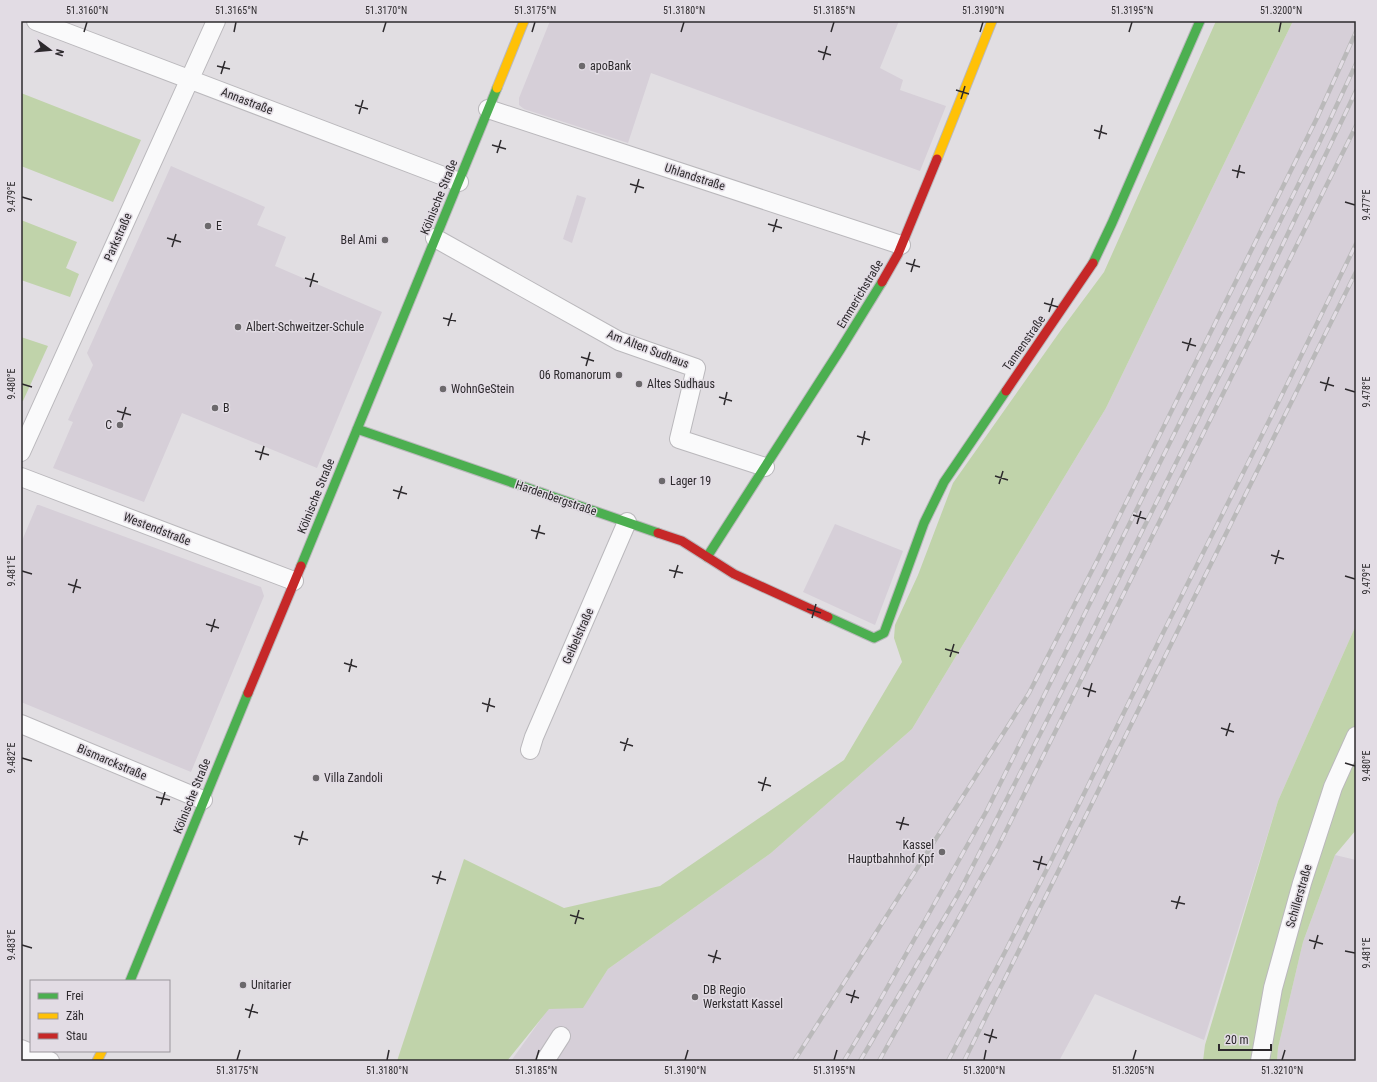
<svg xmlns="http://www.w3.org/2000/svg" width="1377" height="1082" font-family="'Roboto Condensed',sans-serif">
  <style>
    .built { fill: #d6cfd8 }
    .green { fill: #c0d3aa }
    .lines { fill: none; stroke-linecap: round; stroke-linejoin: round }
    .street-casing { stroke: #bab8bc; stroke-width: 20 }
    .fast-casing { stroke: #bab8bc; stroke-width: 11 }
    .slow-casing { stroke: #bab8bc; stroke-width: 11 }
    .jam-casing { stroke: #bab8bc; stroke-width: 11 }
    .street { stroke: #fafafb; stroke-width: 18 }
    .fast { stroke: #4caf50; stroke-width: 9 }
    .slow { stroke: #ffc107; stroke-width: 9 }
    .jam { stroke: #c62828; stroke-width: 9 }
    .rail-casing { stroke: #bab9ba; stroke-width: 4.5 }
    .rail { stroke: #e2dce4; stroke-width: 3; stroke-dasharray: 9; stroke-linecap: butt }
    .ticks { fill: none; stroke: #2d2a2d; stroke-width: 1.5 }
    .poi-dot { fill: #6c696c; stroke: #e2dce4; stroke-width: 1.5 }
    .labels { text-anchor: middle; stroke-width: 3; stroke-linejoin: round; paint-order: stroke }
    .poi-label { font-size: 12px; fill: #2d2a2d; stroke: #e2dce4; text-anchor: start }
    .street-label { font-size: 12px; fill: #2d2a2d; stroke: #e2dce4 }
    .neatline { fill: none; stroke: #2d2a2d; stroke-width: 1.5 }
    .ticks-label { font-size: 10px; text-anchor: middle; fill: #2d2a2d }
  </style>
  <rect width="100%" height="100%" fill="#e1dee2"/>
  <path class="built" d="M 550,21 L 899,21 L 880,68 L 903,80 L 900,90 L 946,106 L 920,171 L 651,73 L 628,143 L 524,109 L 519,105 L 519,98 Z
    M 1293,21 L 1356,21 L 1356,625 L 1278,801 L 1204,1040 L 1095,994 L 1059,1061 L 511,1061 L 549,1008 L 583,1007 L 608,969 L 771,853 L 912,729 L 1106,408 Z
    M 171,166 L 265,207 L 257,225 L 286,237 L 275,266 L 382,312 L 317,468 L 182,413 L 144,502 L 53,468 L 73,422 L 68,420 L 93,365 L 87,353 Z
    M 577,195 L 586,198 L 572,243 L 563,239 Z
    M 37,505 L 39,505 L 261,587 L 264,596 L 191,772 L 21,702 L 21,543 Z
    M 835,524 L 903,551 L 875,625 L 803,592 Z
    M 1335,855 L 1356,860 L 1356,1061 L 1277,1061 L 1278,1048 L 1303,942 Z"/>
  <path class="green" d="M 1216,21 L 1293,21 L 1106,408 L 912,729 L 771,853 L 608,969 L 583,1008 L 549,1009 L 507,1061 L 397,1061 L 464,859 L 564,908 L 660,886 L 844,760 L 902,662 L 894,638 L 895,625 L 918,575 L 953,483 L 1061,330 L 1104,272 Z
    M 21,93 L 141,140 L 113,202 L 21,166 Z
    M 21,220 L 77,242 L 66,268 L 79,274 L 70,297 L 21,280 Z
    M 21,337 L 48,346 L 23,401 L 21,401 Z
    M 1356,625 L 1356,830 L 1335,855 L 1303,942 L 1278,1048 L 1277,1061 L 1203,1061 L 1205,1045 L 1278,801 Z"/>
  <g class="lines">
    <g class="street-casing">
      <path id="street" d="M 36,21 L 459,182
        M 488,109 L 901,245
        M 435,238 L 619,341 L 696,368 L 679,439 L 765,467
        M 21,452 L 216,21
        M 21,477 L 294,581
        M 21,724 L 203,800
        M 530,750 L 534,737 L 627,522
        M 21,1049 L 50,1061
        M 545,1061 L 561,1036
        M 1260,1061 L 1273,988 L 1302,883 L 1333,787 L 1356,736"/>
    </g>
    <g class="fast-casing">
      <path id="fast" d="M 1093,263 L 1112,223 L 1200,21
        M 357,429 L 658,533
        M 707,557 L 840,350 L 882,282
        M 301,566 L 497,88
        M 828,617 L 874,638 L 884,633 L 924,523 L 944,482 L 1006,391
        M 130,981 L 248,693"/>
    </g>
    <g class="slow-casing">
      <path id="slow" d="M 497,88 L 524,21
        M 937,159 L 992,21
        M 97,1061 L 102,1051"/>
    </g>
    <g class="jam-casing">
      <path id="jam" d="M 882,282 L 898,254 L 937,159
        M 1006,391 L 1093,263
        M 658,533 L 682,541 L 734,574 L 828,617
        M 248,693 L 301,566"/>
    </g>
    <use href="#street" class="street"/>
    <use href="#fast" class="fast"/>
    <use href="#slow" class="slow"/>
    <use href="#jam" class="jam"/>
    <g class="rail-casing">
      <path id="rail" d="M 794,1061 L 1029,693 L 1099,557 L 1317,118 L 1356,32
        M 844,1061 L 874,1011 L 986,812 L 1320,141 L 1356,64
        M 860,1061 L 959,893 L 1091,634 L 1240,334 L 1356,91
        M 879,1061 L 996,851 L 1356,126
        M 948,1061 L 1005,952 L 1051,861 L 1160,639 L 1271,417 L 1356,244
        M 964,1061 L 1356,272"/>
    </g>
    <use href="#rail" class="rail"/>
  </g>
  <path class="ticks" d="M 84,32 L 87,22M 234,32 L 236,22M 383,32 L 386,22M 532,32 L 535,22M 681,32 L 684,22M 831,32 L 834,22M 980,32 L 983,22M 1129,32 L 1132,22M 1279,32 L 1281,22M 818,51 L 831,55M 823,60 L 827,46M 217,66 L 230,69M 221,74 L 225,61M 956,90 L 969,94M 961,99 L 965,86M 355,105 L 368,109M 359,114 L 363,100M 1094,130 L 1107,134M 1099,139 L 1102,125M 492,145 L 506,149M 497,153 L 501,140M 1232,170 L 1245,173M 1237,178 L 1240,165M 630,184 L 644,188M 635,193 L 639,179M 22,197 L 32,200M 1345,202 L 1355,205M 768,224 L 782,228M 773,232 L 777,219M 167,238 L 181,242M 172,247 L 176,234M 906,263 L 920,267M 911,272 L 915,259M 305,278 L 318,282M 310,287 L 314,273M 1044,303 L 1058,307M 1049,312 L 1053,298M 443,318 L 456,321M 448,326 L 452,313M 1182,342 L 1196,346M 1187,351 L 1191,338M 581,357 L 594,361M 586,366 L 590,352M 1320,382 L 1334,386M 22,384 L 32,387M 1345,389 L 1355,392M 1325,391 L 1329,377M 719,397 L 732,401M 724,405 L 727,392M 117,411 L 131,415M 122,420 L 126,407M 857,436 L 870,440M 862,445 L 865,431M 255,451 L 269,455M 260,460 L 264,446M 995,476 L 1008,480M 999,484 L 1003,471M 393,490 L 407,494M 398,499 L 402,486M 1133,515 L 1146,519M 1137,524 L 1141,511M 531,530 L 545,534M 536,539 L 540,525M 1271,555 L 1284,559M 1275,564 L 1279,550M 669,570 L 683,573M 22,571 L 32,574M 1345,576 L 1355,579M 674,578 L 678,565M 68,584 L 81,588M 73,593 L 77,579M 807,609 L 821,613M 812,618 L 816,604M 206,624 L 219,628M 211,632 L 215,619M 945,649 L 959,653M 950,657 L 954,644M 344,663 L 357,667M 349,672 L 352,659M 1083,688 L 1096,692M 1088,697 L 1092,683M 482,703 L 495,707M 487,712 L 490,698M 1221,728 L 1234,732M 1226,736 L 1230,723M 620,742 L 633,746M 624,751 L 628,738M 22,758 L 32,761M 1345,763 L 1355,766M 758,782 L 771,786M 762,791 L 766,777M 156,797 L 170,800M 161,805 L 165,792M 896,822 L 909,825M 900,830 L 904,817M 294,836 L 308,840M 299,845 L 303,831M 1033,861 L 1047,865M 1038,870 L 1042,856M 432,876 L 446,880M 437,884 L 441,871M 1171,901 L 1185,904M 1176,909 L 1180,896M 570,915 L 584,919M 575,924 L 579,910M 1309,940 L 1323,944M 22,945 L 32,948M 1314,949 L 1318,935M 1345,951 L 1355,953M 708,955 L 721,959M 713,963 L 717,950M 846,994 L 859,998M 851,1003 L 855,990M 245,1009 L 258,1013M 249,1018 L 253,1004M 984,1034 L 997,1038M 989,1043 L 993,1029M 237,1060 L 240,1050M 387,1060 L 389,1050M 536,1060 L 539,1050M 685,1060 L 688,1050M 834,1060 L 837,1050M 984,1060 L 986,1050M 1133,1060 L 1136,1050M 1282,1060 L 1285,1050"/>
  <g class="poi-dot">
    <circle cx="582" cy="66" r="4"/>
    <circle cx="208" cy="226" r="4"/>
    <circle cx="385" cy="240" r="4"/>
    <circle cx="238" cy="327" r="4"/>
    <circle cx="619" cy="375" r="4"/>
    <circle cx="639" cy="384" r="4"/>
    <circle cx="443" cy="389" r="4"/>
    <circle cx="215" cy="408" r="4"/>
    <circle cx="120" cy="425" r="4"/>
    <circle cx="662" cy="481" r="4"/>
    <circle cx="316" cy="778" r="4"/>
    <circle cx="942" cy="852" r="4"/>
    <circle cx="243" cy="985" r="4"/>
    <circle cx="695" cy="997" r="4"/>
  </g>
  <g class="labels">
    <g class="poi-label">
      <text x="590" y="70">apoBank</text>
      <text x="216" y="230">E</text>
      <text x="377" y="244" text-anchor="end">Bel Ami</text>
      <text x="246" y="331">Albert-Schweitzer-Schule</text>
      <text x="611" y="379" text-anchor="end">06 Romanorum</text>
      <text x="647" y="388">Altes Sudhaus</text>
      <text x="451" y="393">WohnGeStein</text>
      <text x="223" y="412">B</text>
      <text x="112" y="429" text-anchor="end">C</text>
      <text x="670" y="485">Lager 19</text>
      <text x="324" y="782">Villa Zandoli</text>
      <text x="934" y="849" text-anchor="end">Kassel<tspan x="934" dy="14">Hauptbahnhof Kpf</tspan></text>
      <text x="251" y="989">Unitarier</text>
      <text x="703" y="994">DB Regio<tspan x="703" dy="14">Werkstatt Kassel</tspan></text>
    </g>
    <g class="street-label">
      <text transform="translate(247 101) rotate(21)" y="4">Annastraße</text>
      <text transform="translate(695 177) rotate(18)" y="4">Uhlandstraße</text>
      <text transform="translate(439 197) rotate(-68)" y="4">Kölnische Straße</text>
      <text transform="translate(118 237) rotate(-66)" y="4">Parkstraße</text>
      <text transform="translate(860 294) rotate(-59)" y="4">Emmerichstraße</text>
      <text transform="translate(1024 343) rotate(-55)" y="4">Tannenstraße</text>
      <text transform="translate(648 349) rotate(21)" y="4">Am Alten Sudhaus</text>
      <text transform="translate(316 496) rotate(-68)" y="4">Kölnische Straße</text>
      <text transform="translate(556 498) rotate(19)" y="4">Hardenbergstraße</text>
      <text transform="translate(157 529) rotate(21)" y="4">Westendstraße</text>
      <text transform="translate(578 636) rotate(-66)" y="4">Geibelstraße</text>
      <text transform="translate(112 762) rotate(23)" y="4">Bismarckstraße</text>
      <text transform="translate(192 796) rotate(-68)" y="4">Kölnische Straße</text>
      <text transform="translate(1299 896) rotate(-74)" y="4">Schillerstraße</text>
    </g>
  </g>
  <rect width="1377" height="1082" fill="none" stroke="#e2dce4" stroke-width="44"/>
  <rect x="30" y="980" width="140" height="72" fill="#e2dce4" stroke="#9a959b"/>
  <rect x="38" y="993" width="20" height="6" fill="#4caf50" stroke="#9a959b"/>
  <text x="66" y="1000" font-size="12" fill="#2d2a2d">Frei</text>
  <rect x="38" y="1013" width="20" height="6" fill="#ffc107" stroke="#9a959b"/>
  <text x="66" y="1020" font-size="12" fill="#2d2a2d">Zäh</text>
  <rect x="38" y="1033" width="20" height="6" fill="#c62828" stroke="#9a959b"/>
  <text x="66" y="1040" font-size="12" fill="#2d2a2d">Stau</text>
  <g transform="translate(50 50) rotate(106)" stroke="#e2dce4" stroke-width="3" paint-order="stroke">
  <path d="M0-3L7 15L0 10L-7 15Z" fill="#2d2a2d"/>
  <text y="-6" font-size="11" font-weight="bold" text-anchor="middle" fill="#2d2a2d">N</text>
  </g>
  <path d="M1219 1044v6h52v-6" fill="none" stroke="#2d2a2d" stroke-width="2"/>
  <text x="1225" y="1044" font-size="12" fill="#2d2a2d" stroke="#e2dce4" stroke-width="3" paint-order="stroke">20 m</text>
  <rect x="22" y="22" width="1333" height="1038" class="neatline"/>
  <g class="ticks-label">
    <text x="87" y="14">51.3160°N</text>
    <text x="236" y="14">51.3165°N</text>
    <text x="386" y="14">51.3170°N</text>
    <text x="535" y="14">51.3175°N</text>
    <text x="684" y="14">51.3180°N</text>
    <text x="834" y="14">51.3185°N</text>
    <text x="983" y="14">51.3190°N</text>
    <text x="1132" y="14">51.3195°N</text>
    <text x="1281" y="14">51.3200°N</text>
    <text transform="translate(11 197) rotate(-90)" y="4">9.479°E</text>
    <text transform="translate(1366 205) rotate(-90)" y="4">9.477°E</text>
    <text transform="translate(11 384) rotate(-90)" y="4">9.480°E</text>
    <text transform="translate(1366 392) rotate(-90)" y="4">9.478°E</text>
    <text transform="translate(11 571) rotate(-90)" y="4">9.481°E</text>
    <text transform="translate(1366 579) rotate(-90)" y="4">9.479°E</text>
    <text transform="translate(11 758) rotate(-90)" y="4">9.482°E</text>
    <text transform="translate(1366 766) rotate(-90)" y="4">9.480°E</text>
    <text transform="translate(11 945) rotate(-90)" y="4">9.483°E</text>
    <text transform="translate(1366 953) rotate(-90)" y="4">9.481°E</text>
    <text x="237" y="1074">51.3175°N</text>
    <text x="387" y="1074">51.3180°N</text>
    <text x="536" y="1074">51.3185°N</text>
    <text x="685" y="1074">51.3190°N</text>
    <text x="834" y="1074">51.3195°N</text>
    <text x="984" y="1074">51.3200°N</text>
    <text x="1133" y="1074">51.3205°N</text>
    <text x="1282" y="1074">51.3210°N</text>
  </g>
</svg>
